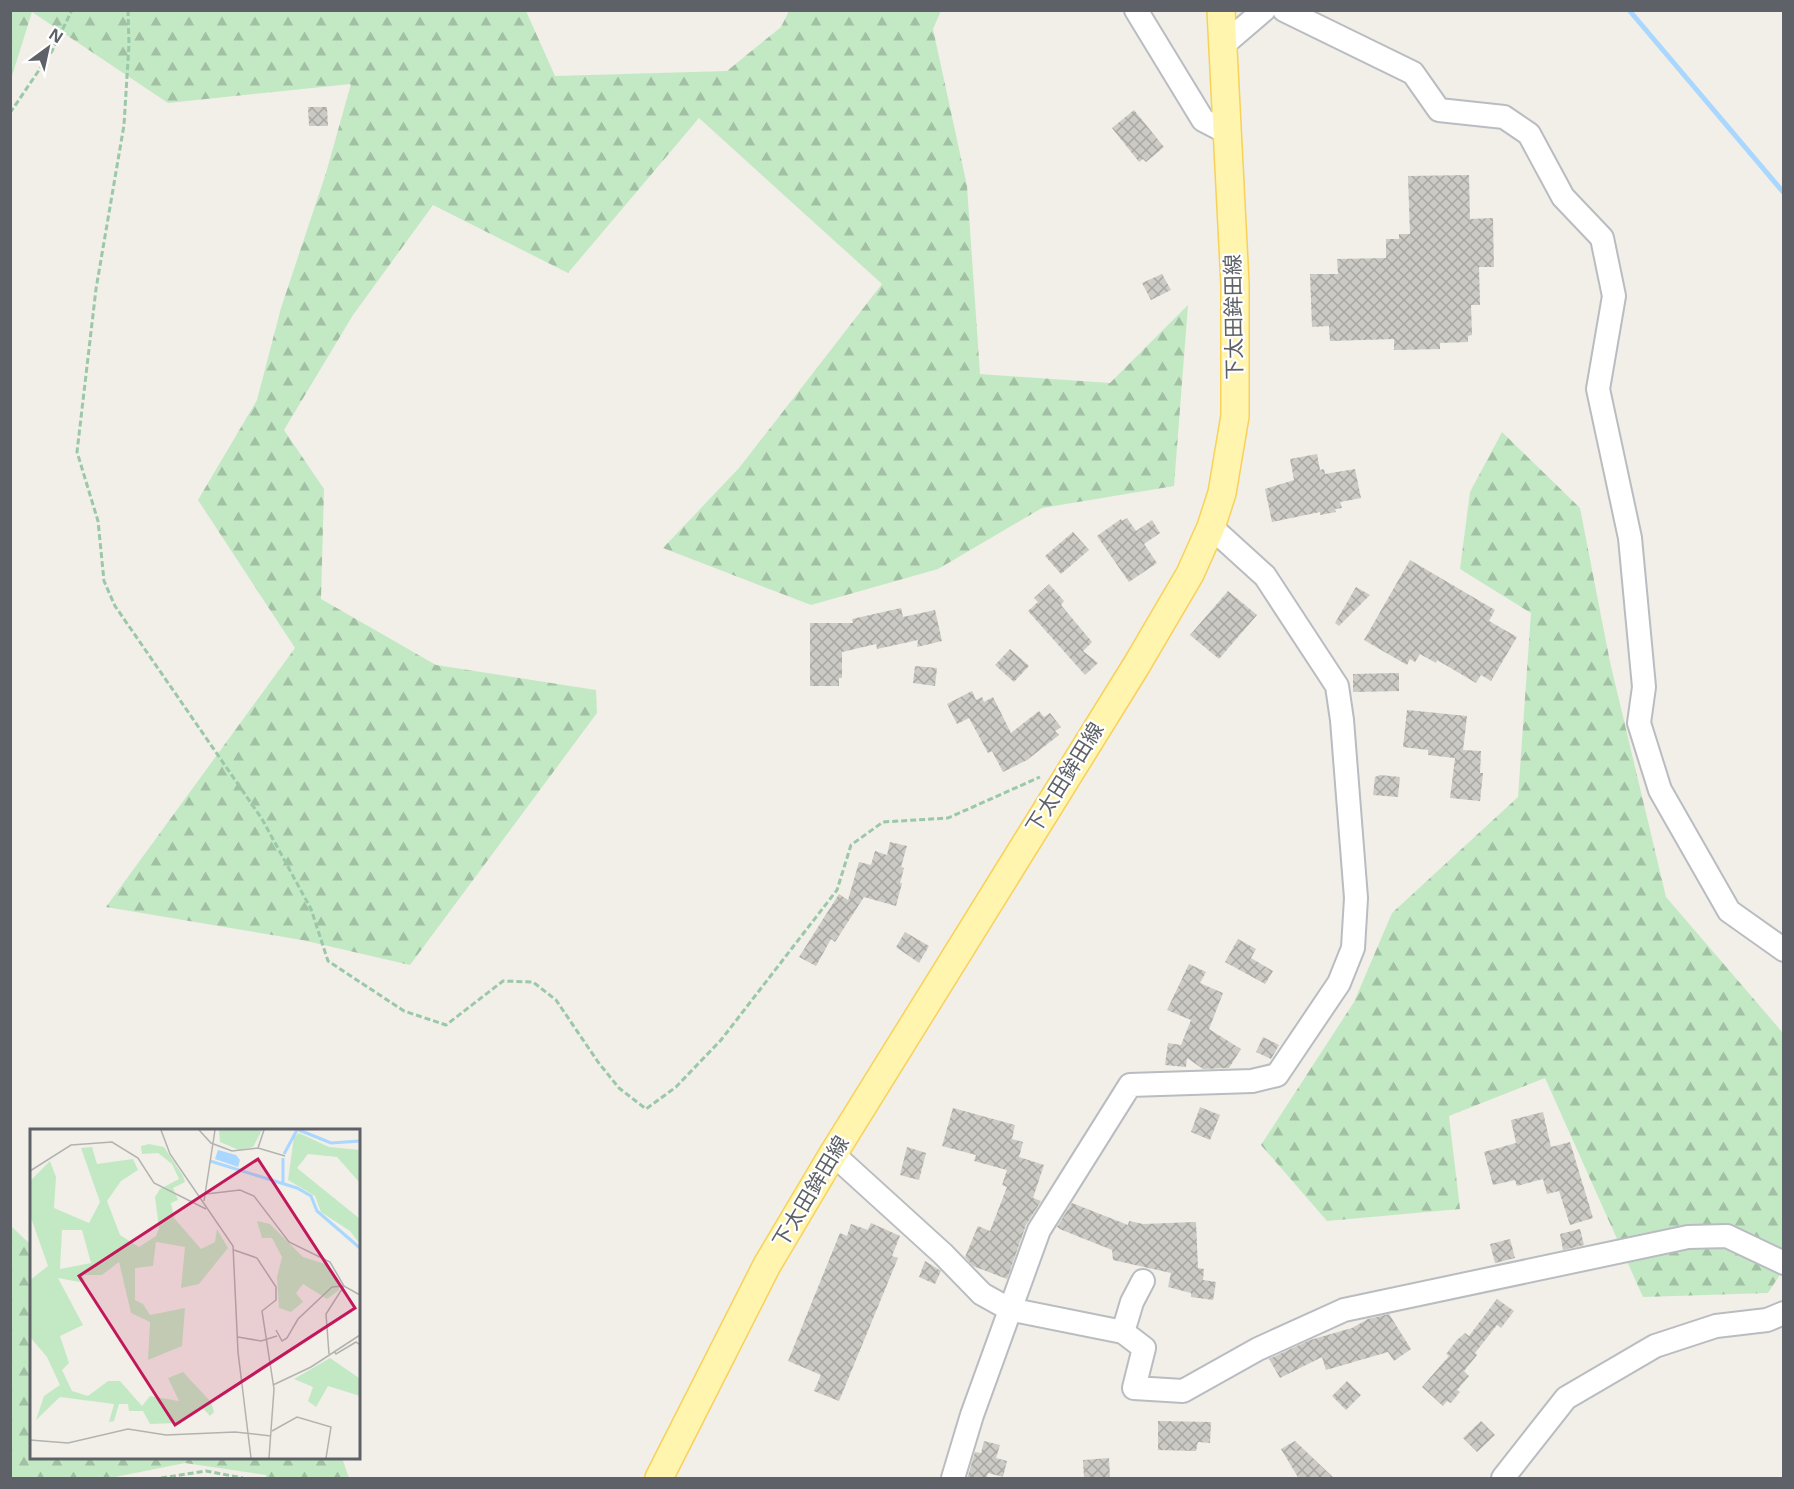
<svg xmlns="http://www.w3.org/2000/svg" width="1794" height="1489" font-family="'Noto Sans','Noto Sans JP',sans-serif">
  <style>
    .forest { fill: url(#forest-firs) }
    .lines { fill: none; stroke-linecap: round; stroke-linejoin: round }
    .stream { stroke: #a9d7ff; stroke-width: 5 }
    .building { fill: url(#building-cross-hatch) }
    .minor-casing { stroke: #b9bcc1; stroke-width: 26 }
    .major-casing { stroke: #f8d159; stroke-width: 30 }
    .path { stroke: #9ac8a9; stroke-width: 3; stroke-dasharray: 6 3; stroke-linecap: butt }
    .minor { stroke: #fff; stroke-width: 22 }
    .major { stroke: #fff5ae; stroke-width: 27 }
    .labels { text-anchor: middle; stroke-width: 4.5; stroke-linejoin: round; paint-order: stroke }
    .street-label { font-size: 21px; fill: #5e6268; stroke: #fff }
    .inset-river { fill: none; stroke: #a9d7ff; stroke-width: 3 }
    .inset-road { fill: none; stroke: #b2b3b0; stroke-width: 1.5 }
    .view { fill: #c2185b; fill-opacity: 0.15; stroke: #c2185b; stroke-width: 3 }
    .inset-edge { fill: none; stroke: #5e6268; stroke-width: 3 }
  </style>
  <defs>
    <pattern id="forest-firs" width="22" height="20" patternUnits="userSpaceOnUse" patternTransform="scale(1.5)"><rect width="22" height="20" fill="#c3e9c4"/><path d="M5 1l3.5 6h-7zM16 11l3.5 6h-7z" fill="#a2c0a3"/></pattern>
    <pattern id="building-cross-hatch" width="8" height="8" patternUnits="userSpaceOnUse" patternTransform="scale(1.5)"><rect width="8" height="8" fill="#cccac4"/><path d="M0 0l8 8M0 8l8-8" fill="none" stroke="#a9a7a3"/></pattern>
  </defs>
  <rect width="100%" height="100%" fill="#f1efe7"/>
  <path class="forest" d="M 10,11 L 526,11 L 555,76 L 727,71 L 781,27 L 789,11 L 941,11 L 933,29 L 967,186 L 980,374 L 1110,383 L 1188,305 L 1174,486 L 1042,508 L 938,569 L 811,605 L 663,548 L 739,468 L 882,284 L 699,118 L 568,273 L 433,205 L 353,315 L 284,430 L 324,489 L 321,599 L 436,665 L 596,690 L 597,713 L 410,965 L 302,940 L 106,907 L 295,648 L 198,500 L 257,400 L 281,308 L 326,173 L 351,84 L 168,103 L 32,12 L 11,79 Z
    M 1502,432 L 1580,508 L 1610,662 L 1666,897 L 1783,1033 L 1783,1270 L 1768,1293 L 1643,1297 L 1545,1078 L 1449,1116 L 1460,1209 L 1327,1221 L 1261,1145 L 1354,1002 L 1392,913 L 1518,797 L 1531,613 L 1460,569 L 1470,492 Z
    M 11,1226 L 31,1245 L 32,1458 L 342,1458 L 349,1478 L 266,1478 L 266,1475 L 185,1463 L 110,1478 L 11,1478 Z"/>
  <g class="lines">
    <path class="stream" d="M 1629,10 L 1784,193"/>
  </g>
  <path class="building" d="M 308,107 L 327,107 L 328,126 L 309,126 Z
    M 1134,110 L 1164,147 L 1146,162 L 1143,159 L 1139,162 L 1112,128 Z
    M 1469,175 L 1470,219 L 1493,218 L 1494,267 L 1479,267 L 1480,305 L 1471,305 L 1472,335 L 1468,336 L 1468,342 L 1440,343 L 1440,349 L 1394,350 L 1394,339 L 1330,341 L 1329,326 L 1312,327 L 1310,274 L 1338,274 L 1337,259 L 1386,258 L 1386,239 L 1399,239 L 1399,234 L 1410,234 L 1408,176 Z
    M 1162,274 L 1171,290 L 1151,300 L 1142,283 Z
    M 1317,454 L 1320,470 L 1324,469 L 1325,474 L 1355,469 L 1361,498 L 1340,502 L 1342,508 L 1335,509 L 1336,512 L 1320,515 L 1320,512 L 1272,522 L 1265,489 L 1294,480 L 1290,459 Z
    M 1127,518 L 1136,531 L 1152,520 L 1160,533 L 1144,544 L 1157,563 L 1129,582 L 1097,536 L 1121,519 L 1122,521 Z
    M 1073,532 L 1089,550 L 1061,574 L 1045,556 Z
    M 1410,560 L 1495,610 L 1489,621 L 1517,637 L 1491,681 L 1481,675 L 1476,683 L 1437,660 L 1436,663 L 1420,654 L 1415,662 L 1410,659 L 1407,665 L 1364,640 Z
    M 1049,584 L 1064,601 L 1061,605 L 1092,642 L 1083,651 L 1098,663 L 1085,675 L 1028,611 L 1038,602 L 1034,598 Z
    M 1356,587 L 1370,595 L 1339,626 L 1335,623 Z
    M 1228,591 L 1257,615 L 1219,659 L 1190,635 Z
    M 901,608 L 903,617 L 935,610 L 942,641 L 917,647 L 918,640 L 877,649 L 876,644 L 842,652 L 842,678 L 839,678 L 839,686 L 810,686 L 810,623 L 853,623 L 852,619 Z
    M 1010,649 L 1029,666 L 1014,682 L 995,665 Z
    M 915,666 L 937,668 L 935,686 L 913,683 Z
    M 1399,673 L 1399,691 L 1353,692 L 1353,674 Z
    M 972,691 L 976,700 L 982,697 L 984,702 L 993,697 L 1011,733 L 1039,711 L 1044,717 L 1050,713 L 1061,727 L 1055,731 L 1059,735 L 1027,760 L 1003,772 L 992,751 L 988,753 L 969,718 L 957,724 L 947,704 Z
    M 1407,710 L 1467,716 L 1463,750 L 1481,751 L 1480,773 L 1483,773 L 1480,801 L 1450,798 L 1455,758 L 1428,755 L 1428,750 L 1403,747 Z
    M 1380,775 L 1400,777 L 1398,797 L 1373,795 L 1375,777 Z
    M 890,842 L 907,846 L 901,867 L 904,868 L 900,883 L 902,883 L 896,906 L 864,897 L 835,942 L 831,939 L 816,966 L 799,957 L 839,894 L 848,900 L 859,862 L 871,865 L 875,851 L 887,855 Z
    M 905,932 L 929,946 L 919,963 L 896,947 Z
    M 1238,939 L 1256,949 L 1251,958 L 1273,971 L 1265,984 L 1225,962 Z
    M 1189,964 L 1206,972 L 1200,983 L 1223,993 L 1209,1029 L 1241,1049 L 1229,1068 L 1203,1069 L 1187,1058 L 1186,1067 L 1165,1065 L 1168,1043 L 1181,1045 L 1191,1020 L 1167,1010 Z
    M 1263,1037 L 1279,1045 L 1271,1059 L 1256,1052 Z
    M 1200,1107 L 1220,1115 L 1210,1140 L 1191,1132 Z
    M 953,1108 L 1015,1125 L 1012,1139 L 1023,1142 L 1019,1157 L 1044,1165 L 1033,1198 L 1041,1201 L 1026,1225 L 1007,1279 L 973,1266 L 965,1257 L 978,1226 L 990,1231 L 1007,1187 L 1002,1185 L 1007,1170 L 974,1161 L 976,1155 L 942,1146 Z
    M 1543,1112 L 1551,1147 L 1570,1142 L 1593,1218 L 1570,1225 L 1559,1191 L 1547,1194 L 1543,1179 L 1517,1186 L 1515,1180 L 1493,1185 L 1484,1152 L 1516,1143 L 1511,1120 Z
    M 907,1147 L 926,1153 L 919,1180 L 900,1175 Z
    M 1072,1203 L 1128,1225 L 1129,1221 L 1143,1224 L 1196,1222 L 1198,1268 L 1204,1269 L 1203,1280 L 1216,1282 L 1213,1300 L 1191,1297 L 1191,1293 L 1168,1287 L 1171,1273 L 1113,1260 L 1112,1250 L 1062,1230 L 1057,1227 Z
    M 871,1223 L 900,1236 L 892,1256 L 898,1258 L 839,1401 L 814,1391 L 821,1375 L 788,1361 L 840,1233 L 847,1236 L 851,1224 L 868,1230 Z
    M 1580,1229 L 1584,1245 L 1563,1250 L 1560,1234 Z
    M 1510,1239 L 1515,1258 L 1495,1263 L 1490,1244 Z
    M 925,1261 L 941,1271 L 935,1284 L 919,1277 Z
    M 1497,1299 L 1514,1311 L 1501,1328 L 1497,1325 L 1475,1353 L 1477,1355 L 1464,1371 L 1469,1376 L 1457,1390 L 1460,1392 L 1451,1403 L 1447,1401 L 1443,1406 L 1422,1387 L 1449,1356 L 1446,1354 L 1457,1340 L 1465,1333 L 1469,1336 Z
    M 1389,1314 L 1411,1349 L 1394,1361 L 1388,1352 L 1326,1370 L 1322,1357 L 1280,1378 L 1269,1359 L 1310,1340 L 1352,1328 L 1368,1319 Z
    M 1347,1381 L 1361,1395 L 1346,1410 L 1332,1396 Z
    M 1158,1421 L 1211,1422 L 1210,1443 L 1198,1442 L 1196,1451 L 1158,1450 Z
    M 1481,1421 L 1495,1435 L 1477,1452 L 1463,1438 Z
    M 984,1441 L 1000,1445 L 996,1458 L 1007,1461 L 1003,1477 L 988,1473 L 986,1479 L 967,1479 L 975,1452 L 981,1453 Z
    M 1295,1441 L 1335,1479 L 1299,1479 L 1281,1449 Z
    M 1109,1458 L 1110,1478 L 1084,1478 L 1083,1460 Z"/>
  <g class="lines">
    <g class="minor-casing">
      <path id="minor" d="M 1136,10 L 1203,120 L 1226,132
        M 1284,10 L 1413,73 L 1439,110 L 1504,117 L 1529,134 L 1563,197 L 1602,238 L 1614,296 L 1598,389 L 1630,538 L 1644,687 L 1639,723 L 1660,790 L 1729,911 L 1784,950
        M 1222,46 L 1264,10
        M 833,1154 L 943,1254 L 982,1294 L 1009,1309 L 1123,1332 L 1144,1348 L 1134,1388 L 1183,1391 L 1258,1349 L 1344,1310 L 1688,1237 L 1727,1236 L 1784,1263
        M 1123,1332 L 1132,1302 L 1143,1281
        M 953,1478 L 972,1415 L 1039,1230 L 1130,1085 L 1252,1081 L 1277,1075 L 1339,983 L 1353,948 L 1356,898 L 1342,720 L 1337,686 L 1265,576 L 1211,527
        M 1503,1478 L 1566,1398 L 1655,1346 L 1716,1326 L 1767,1320 L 1784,1313"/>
    </g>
    <g class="major-casing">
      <path id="major" d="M 659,1478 L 767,1265 L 833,1154 L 1136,666 L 1190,574 L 1211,527 L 1222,493 L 1235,416 L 1235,284 L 1221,10"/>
    </g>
    <path class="path" d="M 128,10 L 129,44 L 124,125 L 96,289 L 77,452 L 98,521 L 104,581 L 115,606 L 262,819 L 311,909 L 328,961 L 404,1011 L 446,1025 L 503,981 L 533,982 L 556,1000 L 598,1062 L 619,1088 L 646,1109 L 676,1087 L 721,1040 L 837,890 L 851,845 L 883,822 L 948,818 L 1040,777
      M 10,113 L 52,51 L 72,10
      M 161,1478 L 206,1471 L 243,1478"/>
    <use href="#minor" class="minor"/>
    <use href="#major" class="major"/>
  </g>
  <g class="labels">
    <g class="street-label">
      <text transform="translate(1234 317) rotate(-91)" y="7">下太田鉾田線</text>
      <text transform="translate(1065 778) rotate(-58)" y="7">下太田鉾田線</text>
      <text transform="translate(811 1192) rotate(-59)" y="7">下太田鉾田線</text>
    </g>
  </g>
  <g transform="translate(30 1129)">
    <rect width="330" height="330" fill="#f1efe7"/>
    <path d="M 189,1 L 232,1 L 223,18 L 209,21 L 190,13 ZM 269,4 L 299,18 L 330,21 L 330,54 L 307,28 L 278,25 L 267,39 L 330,90 L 330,115 L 320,102 L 291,83 L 285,67 L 258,51 L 264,8 ZM 119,15 L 134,18 L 153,47 L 155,53 L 143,59 L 148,71 L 141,74 L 144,89 L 171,120 L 185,113 L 187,100 L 198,119 L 169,155 L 151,159 L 155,118 L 126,113 L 123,137 L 105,139 L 105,171 L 113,175 L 120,186 L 155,179 L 152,217 L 118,231 L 120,193 L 101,184 L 89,133 L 72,146 L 53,146 L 55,154 L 28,149 L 53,196 L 30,207 L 39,234 L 32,241 L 42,262 L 58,267 L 78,252 L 90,252 L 112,277 L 120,267 L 149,272 L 138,249 L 153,243 L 181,273 L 184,283 L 180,287 L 171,277 L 147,294 L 120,295 L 113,282 L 99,282 L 98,275 L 89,275 L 84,292 L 79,293 L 84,275 L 30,268 L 6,291 L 14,267 L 30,256 L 17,228 L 0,208 L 0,151 L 18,137 L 0,86 L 0,52 L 20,32 L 26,48 L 24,79 L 59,94 L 70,73 L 51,19 L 62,18 L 67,35 L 103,30 L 108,41 L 91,52 L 77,72 L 90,106 L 109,118 L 126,107 L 129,99 L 125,68 L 130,60 L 149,50 L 142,35 L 128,24 L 112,25 L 111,17 ZM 32,101 L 52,101 L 61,134 L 30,140 ZM 227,92 L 240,95 L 273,128 L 295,135 L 309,153 L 309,161 L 297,170 L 273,155 L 266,164 L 273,173 L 261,183 L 249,179 L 247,148 L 252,128 L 242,109 L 232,109 ZM 300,229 L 329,249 L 330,267 L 298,257 L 286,278 L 278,272 L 283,258 L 264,250 Z" fill="#c3e9c4" fill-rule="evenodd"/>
    <path d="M 188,21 L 206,26 L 210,31 L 208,38 L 185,30 Z" fill="#a9d7ff"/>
    <path class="inset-river" d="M 269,1 L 301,14 L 330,12M 254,25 L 267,1M 253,29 L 253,54M 180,32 L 267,59 L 281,67 L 287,82 L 330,119"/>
    <path class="inset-road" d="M 131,1 L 140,25 L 203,117 L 208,223 L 221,329M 169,1 L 181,14 L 202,22 L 228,19 L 255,27M 228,19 L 234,1M 0,42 L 41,16 L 82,13 L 108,29 L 124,54 L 176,80M 176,65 L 210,61 L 224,67 L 259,113 L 300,133 L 314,157 L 296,185 L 299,225M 174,72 L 185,1M 204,121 L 227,129 L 246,158 L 246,171 L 232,182 L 244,260 L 239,329M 246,201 L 252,212 L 257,209 L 268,190 L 302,158 L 314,157 L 330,166M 208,208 L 231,212 L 247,207M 304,222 L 306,225 L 326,213 L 330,216M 243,256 L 281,238 L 330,206M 242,302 L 267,288 L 301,298 L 296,329M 0,311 L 38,314 L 98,300 L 136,306 L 205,303 L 241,307"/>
    <path class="view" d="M 228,30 L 325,179 L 145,296 L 49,147 Z"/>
    <rect width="330" height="330" class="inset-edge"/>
  </g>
  <rect width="1794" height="1489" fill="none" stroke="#5e6268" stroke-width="24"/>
  <g transform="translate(48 48) rotate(33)" stroke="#ffffff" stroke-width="4.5" paint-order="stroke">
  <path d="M0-4.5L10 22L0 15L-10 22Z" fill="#5e6268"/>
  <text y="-9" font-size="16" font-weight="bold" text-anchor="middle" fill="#5e6268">N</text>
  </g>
</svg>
